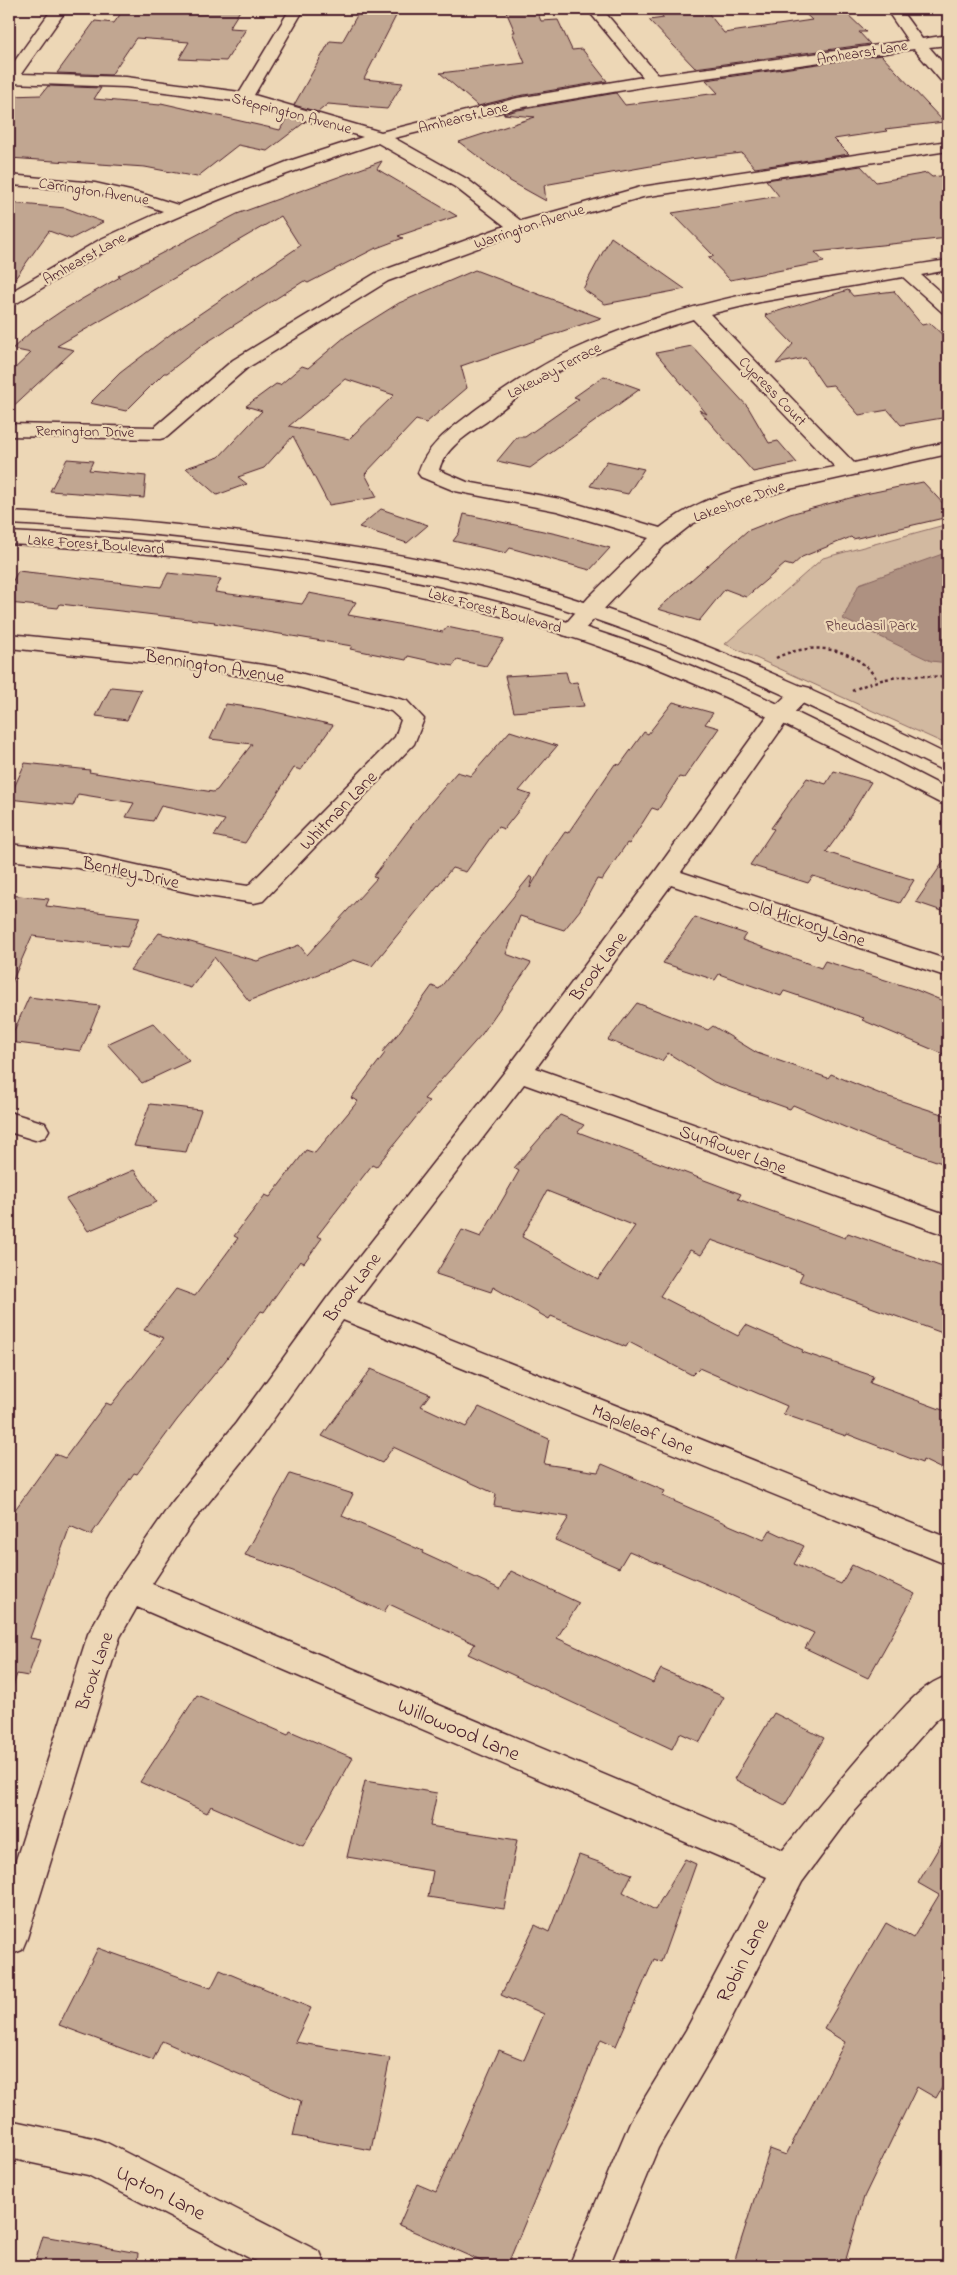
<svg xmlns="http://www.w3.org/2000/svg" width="957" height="2275" font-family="'Indie Flower',sans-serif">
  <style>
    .green { fill: #d2b9a0; stroke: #8e6c66 }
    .water { fill: #ae9181; stroke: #86635f }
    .building { fill: #c1a691; stroke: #4a1f2b; fill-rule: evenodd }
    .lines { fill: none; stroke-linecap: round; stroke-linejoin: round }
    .minor-casing { stroke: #4a1f2b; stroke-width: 3 }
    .tertiary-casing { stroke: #4a1f2b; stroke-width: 3 }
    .path { stroke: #4a1f2b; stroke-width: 2.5; stroke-dasharray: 3 3; stroke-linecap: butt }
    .minor { fill: #edd7b6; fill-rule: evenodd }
    .tertiary { fill: #edd7b6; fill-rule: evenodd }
    .labels { text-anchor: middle; stroke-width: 4.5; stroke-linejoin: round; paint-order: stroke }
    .far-street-label { font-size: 15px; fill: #4a1f2b; stroke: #edd7b6 }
    .far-park-label { font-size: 15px; fill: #5e363d; stroke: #edd7b6 }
    .street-label { font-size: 18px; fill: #4a1f2b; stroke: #edd7b6 }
    .near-street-label { font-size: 21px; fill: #4a1f2b; stroke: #edd7b6 }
  </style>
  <rect width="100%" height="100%" fill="#edd7b6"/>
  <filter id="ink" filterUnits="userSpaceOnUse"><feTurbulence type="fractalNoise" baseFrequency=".02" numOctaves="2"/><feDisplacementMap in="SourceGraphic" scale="10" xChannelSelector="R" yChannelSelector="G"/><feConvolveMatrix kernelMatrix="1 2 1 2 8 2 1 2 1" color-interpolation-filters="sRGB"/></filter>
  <g filter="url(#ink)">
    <path class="green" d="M 948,524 L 948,745 L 725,644 L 823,558 Z"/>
    <path class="water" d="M 948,552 L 948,663 L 931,661 L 843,619 L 859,584 Z"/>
    <path class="building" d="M 124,9 L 241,9 L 229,28 L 246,29 L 226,61 L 179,59 L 189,42 L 136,38 L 111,75 L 57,73 L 95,21 L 114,23 Z
      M 505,9 L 536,9 L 541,21 L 558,20 L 572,50 L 582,49 L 607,81 L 518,96 L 478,106 L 440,73 L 525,63 L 512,32 L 515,32 Z
      M 656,9 L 705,9 L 724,33 L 812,20 L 800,9 L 842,9 L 866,32 L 859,32 L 870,44 L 695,68 L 649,20 L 664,18 Z
      M 360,10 L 398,12 L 364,79 L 403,83 L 387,109 L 328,104 L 318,112 L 294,105 L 330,41 L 342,42 Z
      M 881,55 L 944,122 L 885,129 L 887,131 L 834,139 L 849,154 L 755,168 L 742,153 L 690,159 L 544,185 L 546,201 L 510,181 L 459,142 L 535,117 L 503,114 L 518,110 L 616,93 L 625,105 L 718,93 L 706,80 Z
      M 48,86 L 101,88 L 94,99 L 160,105 L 161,103 L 280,130 L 287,117 L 305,122 L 267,151 L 238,145 L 197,177 L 145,167 L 9,158 L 9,96 L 41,95 Z
      M 382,161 L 377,169 L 457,216 L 398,236 L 403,238 L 374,249 L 308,283 L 304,281 L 204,344 L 167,373 L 164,373 L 126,411 L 90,403 L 120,373 L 176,330 L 300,246 L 281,216 L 57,346 L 74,350 L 9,410 L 9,374 L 31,353 L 12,349 L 32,331 L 63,310 L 120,277 L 118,276 L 237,214 Z
      M 861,166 L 876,182 L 927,173 L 932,177 L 948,175 L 948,238 L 815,252 L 824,262 L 730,280 L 708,257 L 714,256 L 672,213 L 779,196 L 766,180 Z
      M 9,203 L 66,208 L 103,222 L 71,239 L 49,231 L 9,287 Z
      M 611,237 L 685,289 L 605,304 L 583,289 Z
      M 475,270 L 601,318 L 461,366 L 467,388 L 426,423 L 416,420 L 365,474 L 377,497 L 329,505 L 293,436 L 264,468 L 238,477 L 247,484 L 217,495 L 186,468 L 219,457 L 262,411 L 246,406 L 276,384 L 280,385 L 302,366 L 308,368 L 346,336 L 399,303 ZM 345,379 L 394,395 L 349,439 L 289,426 Z
      M 848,290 L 853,296 L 894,291 L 922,325 L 930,323 L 948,340 L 948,417 L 901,425 L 888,410 L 859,415 L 833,385 L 824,386 L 805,358 L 776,364 L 793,344 L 765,315 Z
      M 692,346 L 748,407 L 769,443 L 778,441 L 797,463 L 753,472 L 699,410 L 707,414 L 656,353 Z
      M 604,376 L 640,389 L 530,468 L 497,461 L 517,437 L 525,437 L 579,399 L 574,397 Z
      M 67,459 L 93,461 L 89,470 L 146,476 L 144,498 L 50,491 Z
      M 607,461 L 644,469 L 628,494 L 590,486 Z
      M 923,482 L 948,509 L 948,517 L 853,539 L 851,537 L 802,557 L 792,566 L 785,564 L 746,597 L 725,589 L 699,621 L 658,609 L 747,531 L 790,514 L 865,494 Z
      M 381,509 L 428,525 L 407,543 L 359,527 Z
      M 464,514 L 557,534 L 610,548 L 590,570 L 510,548 L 506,553 L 453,541 L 459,533 Z
      M 18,571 L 161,587 L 168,573 L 221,579 L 215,592 L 302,604 L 309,593 L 356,602 L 348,615 L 443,632 L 447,627 L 504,639 L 486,666 L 457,660 L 453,666 L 408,656 L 406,660 L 350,649 L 352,646 L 214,623 L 215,622 L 60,604 L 58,608 L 9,603 L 9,588 Z
      M 566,672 L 569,683 L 577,682 L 584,706 L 514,712 L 505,676 Z
      M 111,687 L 141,690 L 127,720 L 96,716 Z
      M 673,702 L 713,713 L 705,724 L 719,728 L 684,778 L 679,777 L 658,810 L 652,808 L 629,844 L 627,843 L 602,880 L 597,879 L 580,910 L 564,930 L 520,916 L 506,954 L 531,963 L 482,1034 L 424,1099 L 429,1101 L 376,1167 L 372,1165 L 317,1236 L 322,1238 L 304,1263 L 300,1261 L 264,1312 L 261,1311 L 225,1361 L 177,1420 L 137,1474 L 134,1473 L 91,1535 L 70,1526 L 30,1638 L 41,1640 L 28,1676 L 17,1674 L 12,1689 L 9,1688 L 9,1518 L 55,1454 L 65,1458 L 106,1403 L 111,1405 L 164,1338 L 144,1330 L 176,1289 L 195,1296 L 238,1238 L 234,1236 L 265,1195 L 270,1197 L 306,1150 L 315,1153 L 358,1101 L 351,1098 L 385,1053 L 382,1052 L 397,1035 L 432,986 L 439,989 L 530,876 L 533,878 L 530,888 L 550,853 L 565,832 L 568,833 L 615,764 L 620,765 L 644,732 L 648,734 Z
      M 226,704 L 262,709 L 333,725 L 301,770 L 294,768 L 245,843 L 214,836 L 225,820 L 161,806 L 153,821 L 126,817 L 134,803 L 78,794 L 73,806 L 9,799 L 25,763 L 90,770 L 89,772 L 213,792 L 217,790 L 252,744 L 210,739 Z
      M 510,731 L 557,746 L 519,791 L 531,795 L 504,829 L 498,827 L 466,872 L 452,868 L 372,966 L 354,960 L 249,1001 L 214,957 L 191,988 L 130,970 L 159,933 L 257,961 L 299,945 L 307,955 L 377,878 L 373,877 L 420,815 L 457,772 L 471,776 Z
      M 834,771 L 871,782 L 844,826 L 845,826 L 826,852 L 914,880 L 900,903 L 813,876 L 808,883 L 750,865 L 774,829 L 771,828 L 807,778 L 826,784 Z
      M 948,855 L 948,913 L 916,902 Z
      M 9,895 L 49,899 L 46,906 L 140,917 L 127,947 L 32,936 L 9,989 Z
      M 695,917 L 746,934 L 742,940 L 821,968 L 825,961 L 914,989 L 948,1003 L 948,1056 L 862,1020 L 864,1018 L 784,991 L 781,996 L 719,974 L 715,980 L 663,963 Z
      M 29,997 L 100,1006 L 81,1051 L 9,1042 Z
      M 637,1003 L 708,1030 L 713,1026 L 757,1053 L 828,1078 L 831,1074 L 883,1095 L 948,1116 L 948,1165 L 875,1140 L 793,1105 L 790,1109 L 714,1082 L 668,1053 L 662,1061 L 608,1040 Z
      M 153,1023 L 189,1061 L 142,1083 L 107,1044 Z
      M 150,1104 L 201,1110 L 186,1152 L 134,1146 Z
      M 560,1115 L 584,1125 L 578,1132 L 741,1194 L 738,1199 L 845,1238 L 848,1233 L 948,1269 L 948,1335 L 799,1281 L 803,1273 L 711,1240 L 701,1255 L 690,1250 L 660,1296 L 738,1336 L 746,1325 L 803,1350 L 802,1352 L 873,1376 L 870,1383 L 948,1412 L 948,1472 L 923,1460 L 922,1463 L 847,1434 L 846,1436 L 783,1414 L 787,1406 L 699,1368 L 692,1375 L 629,1342 L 626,1347 L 551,1316 L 549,1319 L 493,1287 L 491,1292 L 436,1274 L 462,1230 L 481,1237 L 519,1171 L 514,1168 ZM 547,1191 L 635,1226 L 598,1279 L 522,1237 Z
      M 134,1170 L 157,1202 L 88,1231 L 66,1199 Z
      M 371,1369 L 430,1394 L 421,1406 L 466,1427 L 479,1407 L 549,1439 L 544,1464 L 598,1472 L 602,1464 L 665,1491 L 662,1496 L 764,1540 L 770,1530 L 804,1546 L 794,1564 L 841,1584 L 852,1565 L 915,1594 L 868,1678 L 805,1648 L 814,1633 L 713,1587 L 629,1551 L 619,1568 L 555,1540 L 569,1517 L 494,1506 L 496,1494 L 393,1447 L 382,1463 L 322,1436 Z
      M 290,1474 L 353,1494 L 342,1516 L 423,1551 L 422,1553 L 500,1589 L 511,1571 L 579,1603 L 557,1638 L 653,1683 L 661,1669 L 724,1697 L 700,1742 L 680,1733 L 672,1749 L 468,1654 L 475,1644 L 389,1604 L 384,1612 L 293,1571 L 245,1555 Z
      M 197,1695 L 288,1735 L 290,1731 L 353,1758 L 303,1846 L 211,1806 L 207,1813 L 140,1782 Z
      M 774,1713 L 824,1738 L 785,1805 L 734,1779 Z
      M 365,1781 L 437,1793 L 430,1826 L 517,1840 L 504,1909 L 428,1897 L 433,1871 L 347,1857 Z
      M 948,1832 L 948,2077 L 936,2098 L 917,2087 L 864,2197 L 844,2266 L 733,2266 L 770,2149 L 786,2155 L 845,2042 L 824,2029 L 886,1923 L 913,1938 L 939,1895 L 918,1883 Z
      M 579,1855 L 632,1874 L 623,1892 L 655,1910 L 685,1859 L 696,1864 L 661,1962 L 654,1959 L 616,2046 L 601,2039 L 507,2266 L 492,2266 L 399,2225 L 417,2184 L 436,2192 L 499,2050 L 524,2060 L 544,2014 L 501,1995 L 535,1925 L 549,1932 Z
      M 98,1948 L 211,1988 L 220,1970 L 311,2008 L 295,2042 L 390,2058 L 371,2150 L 293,2136 L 301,2101 L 162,2041 L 153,2060 L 59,2025 Z
      M 43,2236 L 138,2253 L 137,2266 L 34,2266 Z"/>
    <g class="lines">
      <g class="minor-casing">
        <path id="minor" d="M 52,9 L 67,9 L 21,74 L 126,77 L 240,92 L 290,9 L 304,9 L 254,95 L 381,132 L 518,98 L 643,77 L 587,9 L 602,9 L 658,75 L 908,41 L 886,9 L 900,9 L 922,39 L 948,35 L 948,45 L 929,47 L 948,69 L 948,84 L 942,82 L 914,49 L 654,85 L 518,108 L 394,138 L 467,179 L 521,221 L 641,187 L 948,141 L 948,151 L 643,197 L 524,231 L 388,281 L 247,368 L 167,437 L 160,439 L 9,436 L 9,424 L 155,427 L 233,360 L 376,273 L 505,226 L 455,187 L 378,143 C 289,172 198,204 114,247 C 80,264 48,285 15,304 L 9,305 L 9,293 L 101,239 L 163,211 C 114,193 61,188 9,185 L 9,175 L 95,183 L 143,194 L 178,205 L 289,161 L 363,137 L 243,102 L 126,87 L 9,83 L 9,69 Z
          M 948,260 L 948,270 L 921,275 L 948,299 L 948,314 L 942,312 L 903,277 L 760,302 L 710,314 L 854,463 L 948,442 L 948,454 L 785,490 L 723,510 L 692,524 L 664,546 L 579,635 L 571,637 L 563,635 L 560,630 L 589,597 L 649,538 L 557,511 L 455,491 L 421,477 L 418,473 C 427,443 455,426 478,408 C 508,387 538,366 571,351 C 689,296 821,279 948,260 ZM 693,319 L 835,467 C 777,478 707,490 660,528 L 560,499 L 467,482 L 439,470 C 445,448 468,434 486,422 C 500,411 514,399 529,389 C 579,356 636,337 693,319 Z
          M 9,634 L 155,649 L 276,667 L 407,701 L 424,719 L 414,744 L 263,901 L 254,903 L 195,894 L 78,868 L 9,860 L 9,844 L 78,852 L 195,878 L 248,886 L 395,737 L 401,720 L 391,711 L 275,681 L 155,663 L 9,648 Z
          M 802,686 L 810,688 L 813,693 L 789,718 L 681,872 L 948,960 L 948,977 L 671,885 L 536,1068 L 948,1215 L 948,1236 L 524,1084 L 357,1302 L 948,1538 L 948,1565 L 343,1320 L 258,1441 L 192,1523 L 152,1584 L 783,1850 C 814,1811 845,1773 879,1735 C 899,1714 920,1684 948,1676 L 948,1710 L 934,1722 L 854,1812 L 802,1882 L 712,2056 L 658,2148 L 609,2266 L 569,2266 L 630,2122 L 686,2030 L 767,1877 L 137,1607 L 120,1637 L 27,1938 L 22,1950 L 9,1955 L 9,1882 L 88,1634 L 119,1579 L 170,1505 L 236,1423 L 327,1298 L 510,1065 L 657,869 L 773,708 L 794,688 Z
          M 9,1112 L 45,1123 L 49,1130 L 45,1137 L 35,1140 L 9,1132 Z
          M 9,2120 L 93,2138 L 107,2143 L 320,2252 L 326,2266 L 265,2266 L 88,2175 L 9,2158 Z"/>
      </g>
      <g class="tertiary-casing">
        <path id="tertiary" d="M 9,512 C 98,516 186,525 273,536 C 360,547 446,561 529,585 C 675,627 813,689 948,755 L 948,771 L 940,769 C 802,701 660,635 511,593 C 433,572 352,559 271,548 C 184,537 97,528 9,524 Z
          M 9,532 C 217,542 423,571 620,639 C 734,678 841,734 948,789 L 948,805 L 940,803 C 831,747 722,690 606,649 C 414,581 212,554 9,544 Z"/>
      </g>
      <path class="path" d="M 776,658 C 809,641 857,646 877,680
        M 852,691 C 883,675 914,674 948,678"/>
      <use href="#minor" class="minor"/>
      <use href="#tertiary" class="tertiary"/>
    </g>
  </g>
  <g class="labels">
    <g class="far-street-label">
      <text transform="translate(862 52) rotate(-9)" y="5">Amhearst Lane</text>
      <text transform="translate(292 113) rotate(15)" y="5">Steppington Avenue</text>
      <text transform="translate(463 117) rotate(-14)" y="5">Amhearst Lane</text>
      <text transform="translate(94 191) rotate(9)" y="5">Carrington Avenue</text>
      <text transform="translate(529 226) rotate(-18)" y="5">Warrington Avenue</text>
      <text transform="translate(84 258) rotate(-29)" y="5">Amhearst Lane</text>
      <text transform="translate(554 370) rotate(-28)" y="5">Lakeway Terrace</text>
      <text transform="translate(773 391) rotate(46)" y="5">Cypress Court</text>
      <text transform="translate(85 431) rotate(1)" y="5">Remington Drive</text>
      <text transform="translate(739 501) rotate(-20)" y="5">Lakeshore Drive</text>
      <text transform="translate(96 544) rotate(4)" y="5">Lake Forest Boulevard</text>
      <text transform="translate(495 610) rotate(15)" y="5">Lake Forest Boulevard</text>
    </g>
    <g class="far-park-label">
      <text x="871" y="630">Rheudasil Park</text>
    </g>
    <g class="street-label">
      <text transform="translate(215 666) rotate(9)" y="6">Bennington Avenue</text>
      <text transform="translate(338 810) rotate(-46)" y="6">Whitman Lane</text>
      <text transform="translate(131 872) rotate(12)" y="6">Bentley Drive</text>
      <text transform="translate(807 922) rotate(18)" y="6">Old Hickory Lane</text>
      <text transform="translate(598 966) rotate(-53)" y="6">Brook Lane</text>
      <text transform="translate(733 1149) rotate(20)" y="6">Sunflower Lane</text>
      <text transform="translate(352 1287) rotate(-53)" y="6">Brook Lane</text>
      <text transform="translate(643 1429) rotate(22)" y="6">Mapleleaf Lane</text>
      <text transform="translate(94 1671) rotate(-71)" y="6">Brook Lane</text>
    </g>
    <g class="near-street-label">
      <text transform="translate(459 1729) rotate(23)" y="7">Willowood Lane</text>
      <text transform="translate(742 1960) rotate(-63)" y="7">Robin Lane</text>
      <text transform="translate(161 2192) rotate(27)" y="7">Upton Lane</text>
    </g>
  </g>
  <rect width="957" height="2275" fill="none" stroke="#edd7b6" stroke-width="30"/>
  <rect x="15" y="15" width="927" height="2245" fill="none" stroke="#4a1f2b" stroke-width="2" filter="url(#ink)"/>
</svg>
